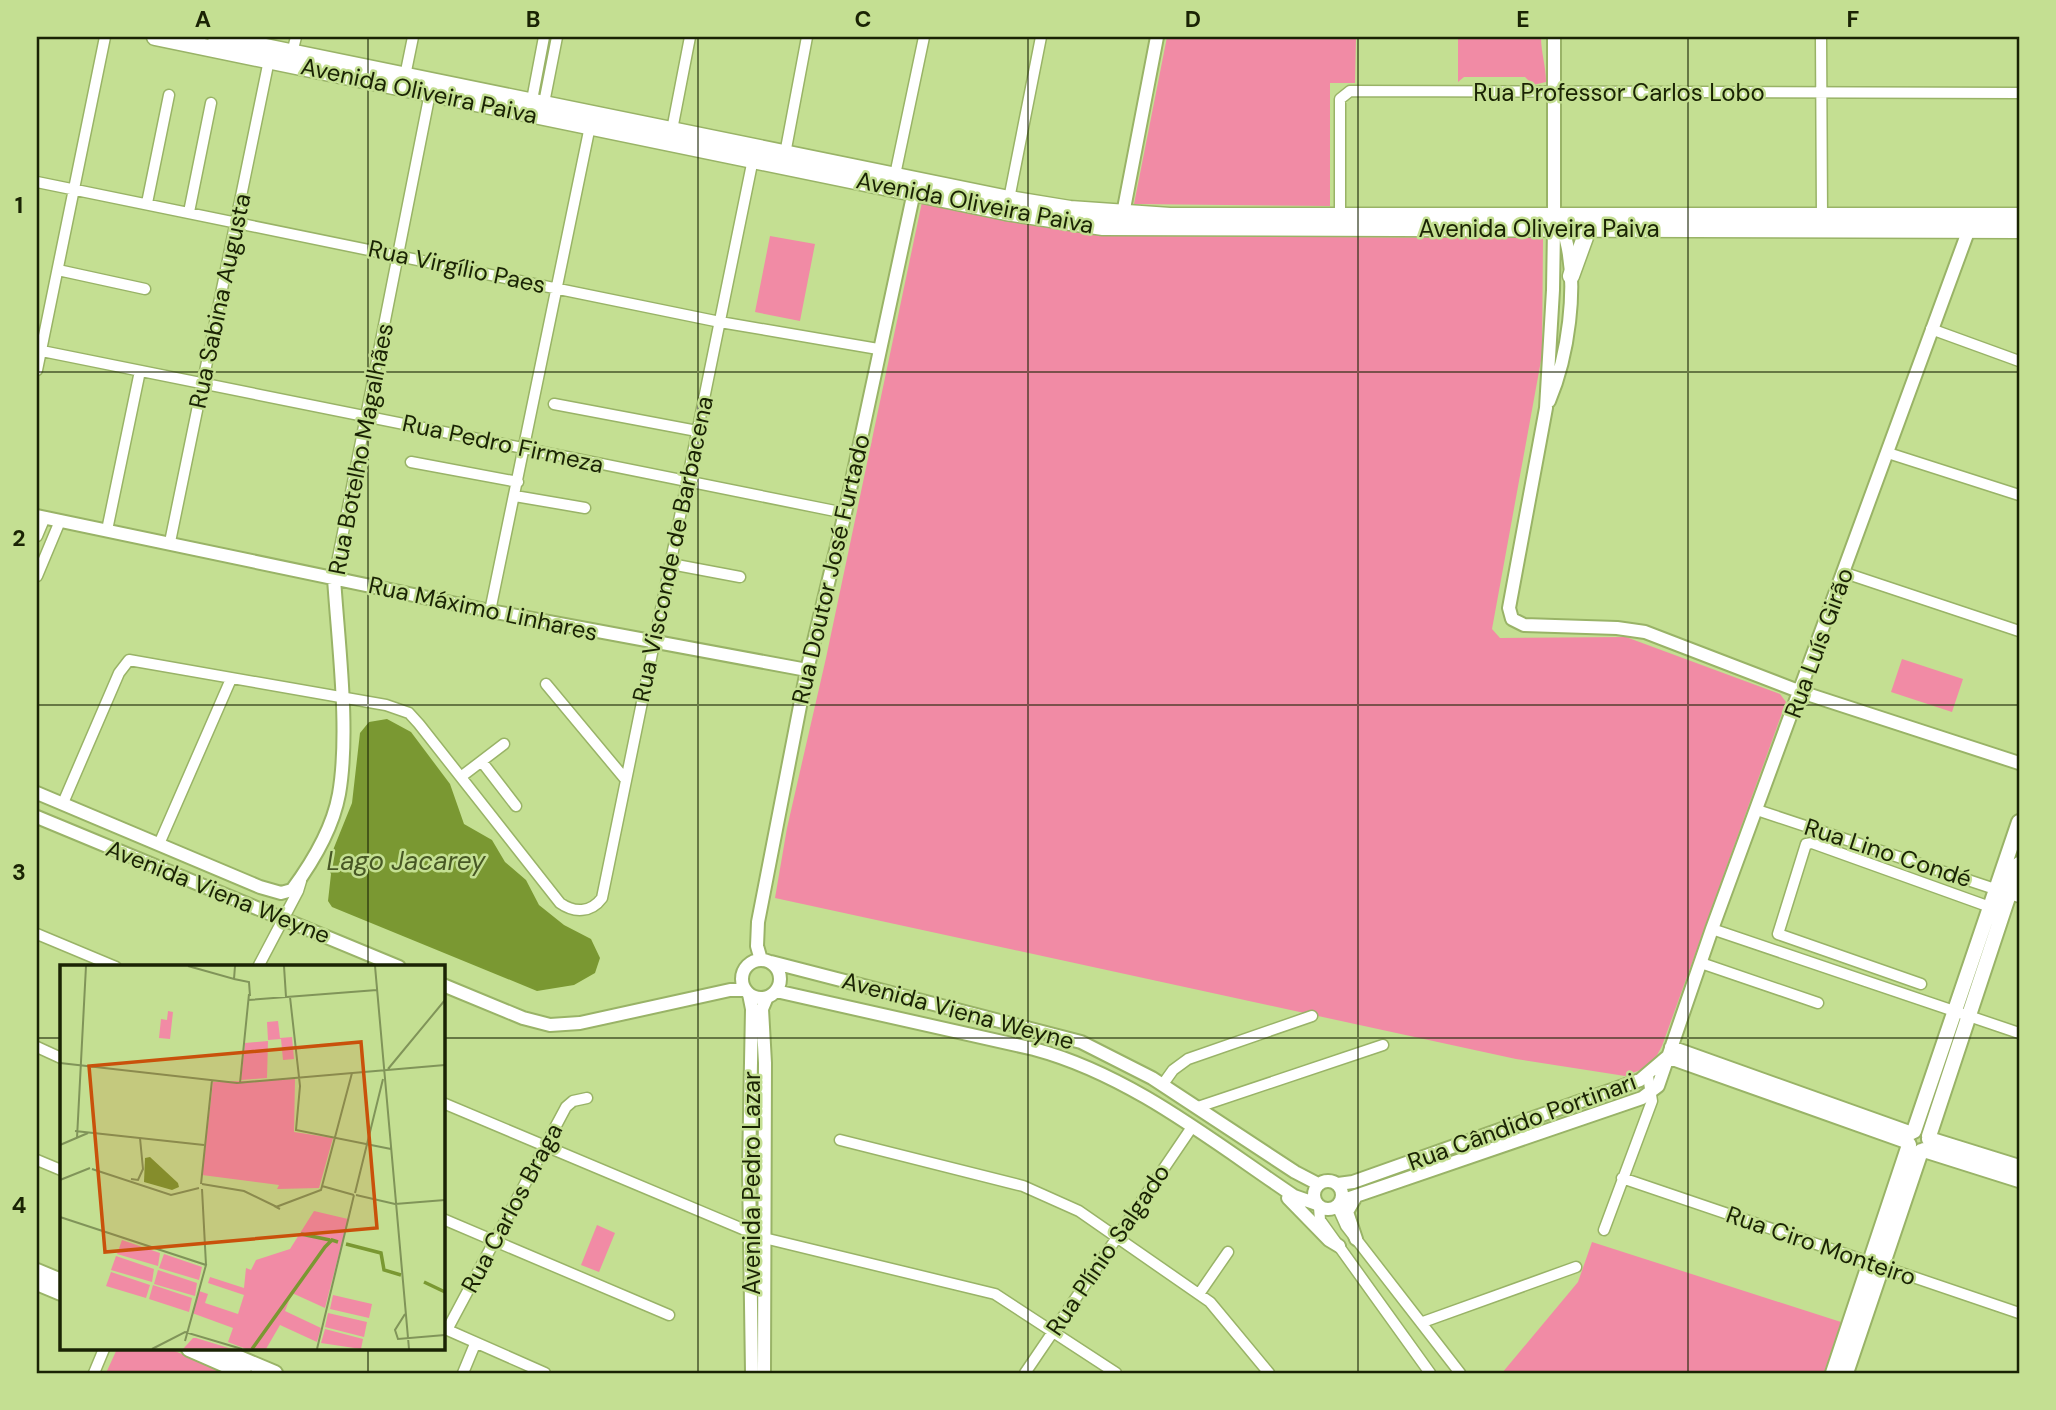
<svg xmlns="http://www.w3.org/2000/svg" width="2056" height="1410" font-family="'DM Sans',sans-serif">
  <style>
    .green { fill: #f18ba5 }
    .water { fill: #7a9832 }
    .lines { fill: none; stroke-linecap: round; stroke-linejoin: round }
    .minor-casing { stroke: #99b367; stroke-width: 13 }
    .tertiary-casing { stroke: #99b367; stroke-width: 16 }
    .secondary-casing { stroke: #99b367; stroke-width: 18 }
    .primary-casing { stroke: #99b367; stroke-width: 19 }
    .minor { stroke: #fff; stroke-width: 10 }
    .tertiary { stroke: #fff; stroke-width: 12 }
    .secondary { stroke: #fff; stroke-width: 14 }
    .primary { stroke: #fff; stroke-width: 16 }
    .grid { fill: none; stroke: #1a2304; stroke-width: 2; stroke-opacity: 0.55 }
    .labels { text-anchor: middle; stroke-width: 5; stroke-linejoin: round; paint-order: stroke }
    .street-label { font-size: 24px; fill: #1a2304; stroke: #c4df92 }
    .water-label { font-size: 26px; font-style: italic; fill: #485825; stroke: #c4df92 }
    .inset-river { fill: none; stroke: #7a9832; stroke-width: 3.5 }
    .inset-road { fill: none; stroke: #809459; stroke-width: 2 }
    .view { fill: #c9510b; fill-opacity: 0.15; stroke: #c9510b; stroke-width: 3.5 }
    .inset-edge { fill: none; stroke: #1a2304; stroke-width: 3.5 }
    .neatline { fill: none; stroke: #1a2304; stroke-width: 2.5 }
    .grid-label { font-size: 23px; text-anchor: middle; font-weight: bold; fill: #1a2304 }
  </style>
  <rect width="100%" height="100%" fill="#c4df92"/>
  <path class="green" d="M 1167,37 L 1356,37 L 1355,83 L 1330,83 L 1330,206 L 1134,204 Z
    M 1458,37 L 1541,37 C 1541,53 1546,66 1546,82 L 1533,85 L 1525,77 L 1464,77 L 1458,82 Z
    M 922,202 L 1052,227 L 1142,236 L 1543,238 L 1542,355 L 1492,629 L 1500,638 L 1626,637 L 1780,694 L 1786,702 L 1662,1046 L 1655,1059 L 1645,1068 L 1625,1076 L 1516,1059 L 775,898 L 787,828 L 826,658 Z
    M 770,236 L 815,244 L 800,321 L 755,312 Z
    M 1902,659 L 1963,679 L 1952,712 L 1891,692 Z
    M 597,1225 L 615,1233 L 599,1272 L 581,1265 Z
    M 1592,1242 L 1841,1322 L 1824,1373 L 1502,1373 L 1578,1282 Z
    M 117,1349 L 170,1349 L 227,1373 L 106,1373 Z"/>
  <path class="water" d="M 387,719 L 411,732 L 450,784 L 464,824 L 492,840 L 505,862 L 526,880 L 539,905 L 564,925 L 591,939 L 600,958 L 595,973 L 574,985 L 537,991 L 332,907 L 328,901 L 331,874 L 327,865 L 352,803 L 360,733 L 369,722 Z"/>
  <g class="lines">
    <g class="minor-casing">
      <path id="minor" d="M 1821,37 L 1822,217
        M 292,53 L 296,37
        M 405,76 L 413,37
        M 532,100 L 544,37
        M 544,103 L 557,37
        M 671,135 L 690,37
        M 785,154 L 807,37
        M 895,175 L 924,37
        M 37,182 L 720,322 L 878,349
        M 1009,199 L 1041,37
        M 147,203 L 169,95
        M 189,212 L 211,103
        M 1340,216 L 1340,99 L 1350,91 L 2019,93
        M 58,270 L 145,289
        M 1931,329 L 2019,361
        M 37,350 L 845,513
        M 37,370 L 105,37
        M 554,404 L 697,431
        M 1888,453 L 2019,495
        M 411,462 L 518,482
        M 515,496 L 585,508
        M 107,530 L 140,371
        M 37,536 L 45,517
        M 170,542 L 269,60
        M 671,564 L 740,577
        M 1845,573 L 2019,631
        M 37,576 L 60,521
        M 334,578 L 430,93
        M 490,611 L 590,126
        M 546,684 L 626,780
        M 482,762 L 516,806
        M 462,776 L 504,744
        M 63,803 L 119,673 L 129,660 L 386,705 L 409,713 L 419,724 L 560,903 C 574,913 591,913 602,898 L 753,159
        M 1757,810 L 2019,897
        M 159,844 L 231,679
        M 1712,929 L 2019,1033
        M 37,934 L 116,967
        M 1701,963 L 1818,1003
        M 258,967 L 298,891 L 301,881
        M 1921,984 L 1778,934 L 1806,844 L 1812,843 L 1990,907
        M 37,1047 L 61,1058
        M 1163,1084 L 1173,1070 L 1188,1059 L 1312,1016
        M 443,1103 L 764,1238 L 995,1294 L 1116,1373
        M 1198,1107 L 1383,1045
        M 840,1140 L 1023,1186 L 1079,1211 L 1210,1302 L 1269,1373
        M 37,1160 L 61,1170
        M 1622,1178 L 2019,1313
        M 1337,1206 L 1346,1226 L 1460,1373
        M 1319,1207 L 1320,1220 L 1430,1373
        M 443,1219 L 669,1315
        M 1604,1230 L 1652,1101 L 1648,1076
        M 1199,1294 L 1228,1252
        M 1423,1322 L 1576,1267
        M 443,1328 L 545,1373
        M 447,1330 L 566,1107 L 573,1101 L 587,1098
        M 94,1373 L 104,1349
        M 463,1373 L 475,1344
        M 1025,1373 L 1192,1127"/>
    </g>
    <g class="tertiary-casing">
      <path id="tertiary" d="M 1122,219 L 1157,37
        M 1554,228 L 1553,290 L 1546,408 L 1509,608 L 1512,619 L 1524,625 L 1617,628 L 1645,632 L 1801,692 L 2019,763
        M 1549,401 C 1568,357 1578,287 1566,240 C 1565,232 1558,223 1554,216 L 1554,37
        M 37,516 L 490,611 L 807,670
        M 37,793 L 260,887 L 281,893 L 292,890 C 312,863 333,827 339,794 C 350,731 338,642 334,578
        M 37,817 L 399,967
        M742 979a19 19 0 1 1 38 0a19 19 0 1 1-38 0Z
        M 761,960 L 757,946 L 758,922 L 807,670 L 845,513 L 915,187
        M 771,962 L 1081,1042 L 1152,1078 L 1295,1172 L 1318,1184
        M 443,985 L 523,1018 L 550,1025 L 580,1023 L 730,990 L 745,990
        M 776,991 L 1034,1049 C 1131,1075 1212,1141 1294,1196 L 1317,1204
        M 749,994 L 752,1009 L 749,1169 L 752,1373
        M 1671,1047 L 1912,1133
        M 1667,1057 L 1909,1143
        M1314 1195a14 14 0 1 1 28 0a14 14 0 1 1-28 0Z
        M 1338,1184 L 1353,1182 L 1640,1080 L 1667,1057
        M 1288,1198 L 1329,1240 L 1339,1246
        M 1355,1198 L 1347,1212 L 1356,1239
        M 1341,1201 L 1642,1098 L 1658,1086 L 1712,929 L 1969,229
        M 764,1373 L 765,1063 L 762,1009 L 767,997"/>
    </g>
    <g class="secondary-casing">
      <path id="secondary" d="M 1914,1131 L 2019,822
        M 1929,1136 L 2019,864
        M 1929,1139 L 2019,1167
        M 1924,1150 L 2019,1180
        M 37,1271 L 61,1281
        M 37,1283 L 61,1293
        M 189,1349 L 244,1373
        M 218,1349 L 275,1373
        M 1833,1373 L 1909,1145
        M 1846,1373 L 1921,1151"/>
    </g>
    <g class="primary-casing">
      <path id="primary" d="M 155,37 L 1006,212 L 1103,227 L 2019,230
        M 216,37 L 1009,199 L 1070,209 L 1170,216 L 2019,216
        M 1571,276 L 1588,229"/>
    </g>
    <use href="#minor" class="minor"/>
    <use href="#tertiary" class="tertiary"/>
    <use href="#secondary" class="secondary"/>
    <use href="#primary" class="primary"/>
  </g>
  <path class="grid" d="M 368,37 L 368,967M 698,37 L 698,1373M 1028,37 L 1028,1373M 1358,37 L 1358,1373M 1688,37 L 1688,1373M 37,372 L 2019,372M 37,705 L 2019,705M 37,1038 L 61,1038M 443,1038 L 2019,1038M 368,1349 L 368,1373"/>
  <g class="labels">
    <g class="street-label">
      <text transform="translate(419 91) rotate(12)" y="8">Avenida Oliveira Paiva</text>
      <text x="1619" y="101">Rua Professor Carlos Lobo</text>
      <text transform="translate(975 203) rotate(11)" y="8">Avenida Oliveira Paiva</text>
      <text x="1539" y="237">Avenida Oliveira Paiva</text>
      <text transform="translate(457 267) rotate(12)" y="8">Rua Virgílio Paes</text>
      <text transform="translate(220 301) rotate(-78)" y="8">Rua Sabina Augusta</text>
      <text transform="translate(503 444) rotate(12)" y="8">Rua Pedro Firmeza</text>
      <text transform="translate(361 449) rotate(-79)" y="8">Rua Botelho Magalhães</text>
      <text transform="translate(673 549) rotate(-78)" y="8">Rua Visconde de Barbacena</text>
      <text transform="translate(831 569) rotate(-77)" y="8">Rua Doutor José Furtado</text>
      <text transform="translate(483 609) rotate(12)" y="8">Rua Máximo Linhares</text>
      <text transform="translate(1819 643) rotate(-70)" y="8">Rua Luís Girão</text>
      <text transform="translate(1888 853) rotate(18)" y="8">Rua Lino Condé</text>
      <text transform="translate(218 892) rotate(22)" y="8">Avenida Viena Weyne</text>
      <text transform="translate(958 1011) rotate(15)" y="8">Avenida Viena Weyne</text>
      <text transform="translate(1522 1122) rotate(-20)" y="8">Rua Cândido Portinari</text>
      <text transform="translate(752 1183) rotate(-90)" y="8">Avenida Pedro Lazar</text>
      <text transform="translate(512 1208) rotate(-62)" y="8">Rua Carlos Braga</text>
      <text transform="translate(1821 1246) rotate(19)" y="8">Rua Ciro Monteiro</text>
      <text transform="translate(1108 1250) rotate(-56)" y="8">Rua Plínio Salgado</text>
    </g>
    <g class="water-label">
      <text x="406" y="870">Lago Jacarey</text>
    </g>
  </g>
  <g transform="translate(60 965)">
    <rect width="385" height="385" fill="#c4df92"/>
    <path d="M 108,46 L 113,47 L 110,74 L 99,73 L 101,54 L 107,55 ZM 218,56 L 220,73 L 232,72 L 234,94 L 223,95 L 221,74 L 208,75 L 207,57 ZM 208,76 L 207,113 L 181,115 L 185,78 ZM 235,114 L 234,167 L 273,173 L 259,223 L 217,224 L 219,220 L 142,210 L 153,117 ZM 254,246 L 288,254 L 265,343 L 232,328 L 225,346 L 261,363 L 257,377 L 220,360 L 206,384 L 186,384 L 168,377 L 173,363 L 132,348 L 139,326 L 148,329 L 145,338 L 178,349 L 184,330 L 148,318 L 150,312 L 184,323 L 186,303 L 191,305 L 196,295 L 230,284 ZM 62,275 L 100,288 L 98,301 L 57,289 ZM 104,289 L 142,302 L 139,315 L 99,303 ZM 56,291 L 94,304 L 92,317 L 51,305 ZM 98,305 L 137,318 L 135,331 L 94,319 ZM 51,307 L 90,320 L 86,333 L 46,321 ZM 93,320 L 132,333 L 129,347 L 89,334 ZM 273,330 L 312,339 L 309,353 L 270,344 ZM 268,348 L 307,357 L 304,372 L 265,362 ZM 265,364 L 303,374 L 301,384 L 261,378 ZM 133,373 L 136,373 L 172,384 L 123,384 Z" fill="#f18ba5"/>
    <path d="M 90,192 L 118,218 L 119,222 L 112,225 L 84,217 L 85,193 Z" fill="#7a9832"/>
    <path class="inset-river" d="M 241,269 L 270,275M 286,279 L 321,288 L 324,305 L 341,310M 364,317 L 385,327M 192,384 L 265,282 L 272,275 L 278,277"/>
    <path class="inset-road" d="M 128,1 L 174,14 L 175,1M 224,1 L 226,32M 315,1 L 349,384M 174,14 L 189,17 L 190,31M 230,32 L 240,121 L 236,165 L 331,184M 188,35 L 317,25M 0,98 L 177,118 L 385,100M 328,104 L 385,35M 180,118 L 189,29M 15,166 L 144,180M 17,173 L 26,1M 0,180 L 28,168M 32,204 L 111,230 L 139,223M 71,214 L 78,215 L 83,204 L 80,173M 0,215 L 30,203M 141,219 L 152,115M 142,219 L 184,226 L 217,242M 262,221 L 294,230M 142,224 L 146,300M 295,228 L 323,114M 296,230 L 335,239 L 385,235M 220,244 L 216,242 L 261,225 L 292,108M 0,252 L 146,300 L 125,376M 345,349 L 335,365 L 338,374 L 385,370M 92,384 L 125,367 L 182,384M 257,384 L 294,230"/>
    <path class="view" d="M 301,77 L 317,263 L 45,287 L 29,101 Z"/>
    <rect width="385" height="385" class="inset-edge"/>
  </g>
  <rect width="2056" height="1410" fill="none" stroke="#c4df92" stroke-width="77"/>
  <rect x="38" y="38" width="1980" height="1334" class="neatline"/>
  <g class="grid-label">
    <text x="203" y="27">A</text>
    <text x="533" y="27">B</text>
    <text x="863" y="27">C</text>
    <text x="1193" y="27">D</text>
    <text x="1523" y="27">E</text>
    <text x="1853" y="27">F</text>
    <text x="19" y="213">1</text>
    <text x="19" y="546">2</text>
    <text x="19" y="880">3</text>
    <text x="19" y="1213">4</text>
  </g>
</svg>
